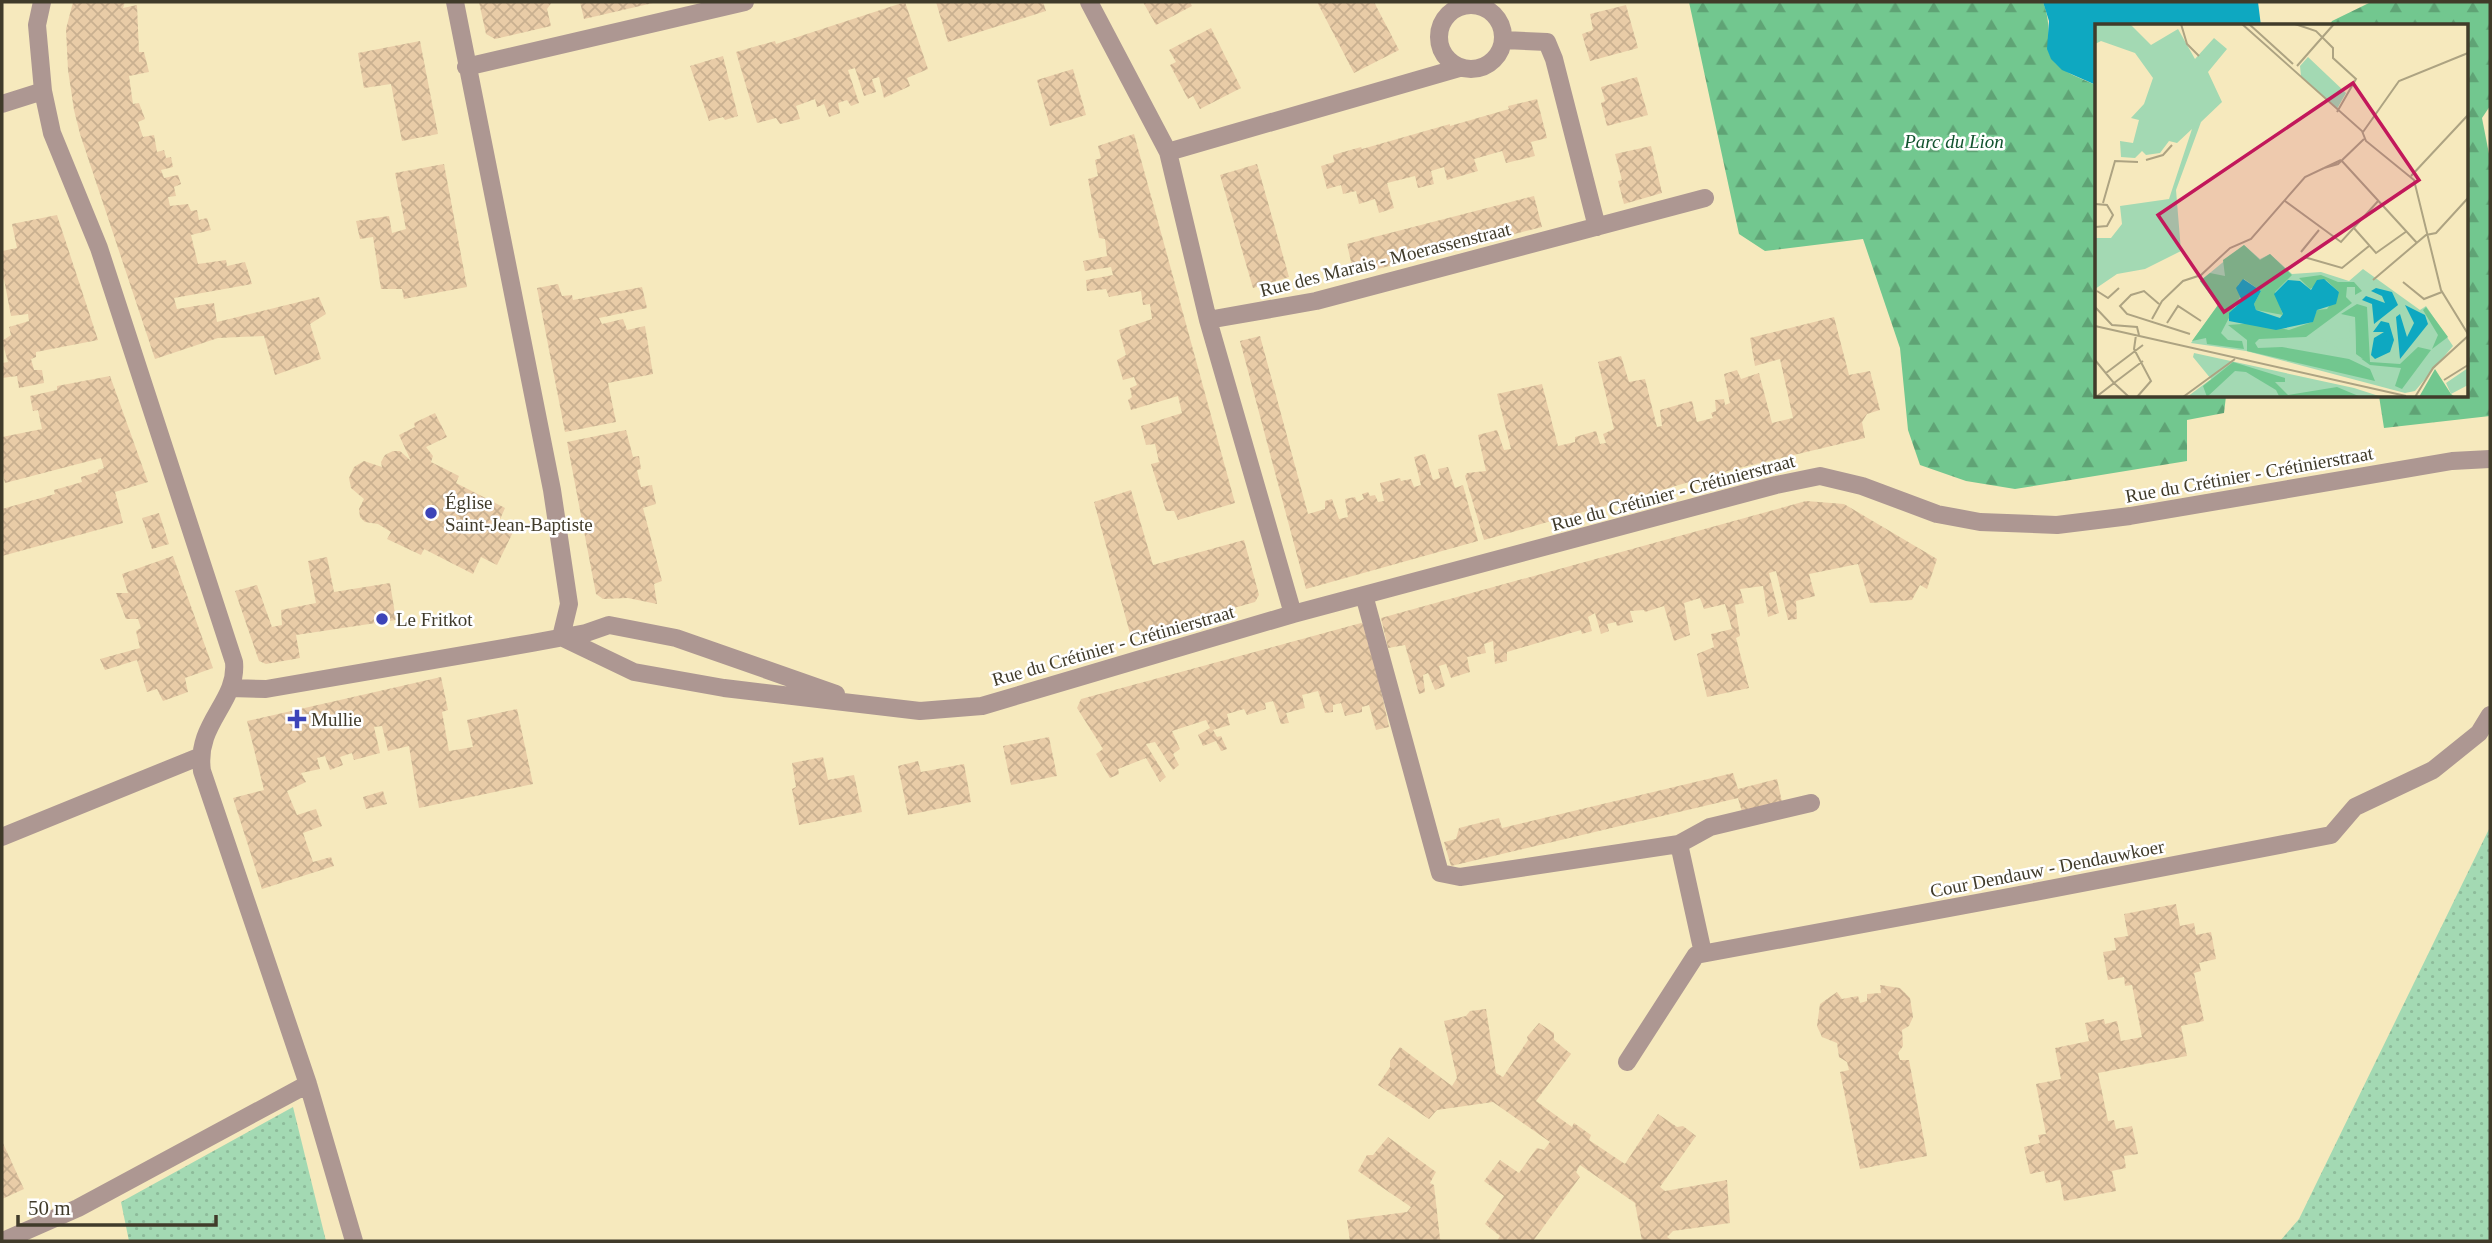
<svg xmlns="http://www.w3.org/2000/svg" width="2492" height="1243" font-family="Georgia,serif">
  <style>
    .grass { fill: url(#grass-dots) }
    .forest { fill: url(#forest-firs) }
    .water { fill: #0ea8c1 }
    .building { fill: url(#building-cross-hatch) }
    .lines { fill: none; stroke-linecap: round; stroke-linejoin: round }
    .minor { stroke: #ad9792; stroke-width: 18 }
    .poi-dot { fill: #3d44b8; stroke: #fff; stroke-width: 2.5 }
    .labels { text-anchor: middle; stroke-width: 5; stroke-linejoin: round; paint-order: stroke }
    .park-label { font-size: 19px; font-style: italic; fill: #13532f; stroke: #fff }
    .street-label { font-size: 19px; fill: #403b2a; stroke: #fff }
    .poi-label { font-size: 19px; fill: #403b2a; stroke: #fff; text-anchor: start }
    .inset-road { fill: none; stroke: #ada382; stroke-width: 2 }
    .view { fill: #c2185b; fill-opacity: 0.15; stroke: #c2185b; stroke-width: 3.5 }
    .inset-edge { fill: none; stroke: #403b2a; stroke-width: 3.5 }
  </style>
  <defs>
    <pattern id="grass-dots" width="8" height="8" patternUnits="userSpaceOnUse" patternTransform="scale(1.75)"><rect width="8" height="8" fill="#a3d9b3"/><path d="M2 2h.1M6 6h.1" fill="none" stroke="#8dbb9a" stroke-width="1.8" stroke-linecap="round"/></pattern>
    <pattern id="forest-firs" width="22" height="20" patternUnits="userSpaceOnUse" patternTransform="scale(1.75)"><rect width="22" height="20" fill="#72c78f"/><path d="M5 1l3.5 6h-7zM16 11l3.5 6h-7z" fill="#5fa375"/></pattern>
    <pattern id="building-cross-hatch" width="8" height="8" patternUnits="userSpaceOnUse" patternTransform="scale(1.75)"><rect width="8" height="8" fill="#e9cca7"/><path d="M0 0l8 8M0 8l8-8" fill="none" stroke="#c9b090"/></pattern>
  </defs>
  <rect width="100%" height="100%" fill="#f6e9bd"/>
  <path class="grass" d="M 2490,827 L 2490,1241 L 2280,1241 L 2299,1219 Z
    M 293,1107 L 326,1241 L 129,1241 L 121,1202 Z"/>
  <path class="forest" d="M 1689,2 L 2043,2 C 2049,18 2049,29 2048,45 C 2047,68 2080,78 2096,85 L 2096,396 L 2226,396 L 2224,413 L 2187,420 L 2187,461 L 2015,489 L 1966,481 L 1920,465 L 1908,430 L 1900,348 L 1863,239 L 1765,251 L 1739,234 Z
    M 2371,2 L 2490,2 L 2490,106 L 2482,118 L 2490,159 L 2490,416 L 2384,428 L 2379,396 L 2466,396 L 2466,26 L 2329,26 L 2332,21 Z"/>
  <path class="water" d="M 2043,2 L 2258,2 L 2261,26 L 2096,26 L 2096,85 L 2062,70 L 2051,59 L 2047,49 L 2049,21 Z"/>
  <path class="building" d="M 73,2 L 125,2 L 123,8 L 137,5 L 139,52 L 144,52 L 149,72 L 129,76 L 133,104 L 139,103 L 145,119 L 138,122 L 143,137 L 154,135 L 157,152 L 164,150 L 166,158 L 171,157 L 173,167 L 161,170 L 164,178 L 178,175 L 181,184 L 174,187 L 176,196 L 168,197 L 170,206 L 188,204 L 191,211 L 197,210 L 199,220 L 207,218 L 211,230 L 191,235 L 198,264 L 226,260 L 227,266 L 245,262 L 252,284 L 174,298 L 177,309 L 214,303 L 217,322 L 319,297 L 326,314 L 310,324 L 321,359 L 275,375 L 264,336 L 218,338 L 155,359 L 80,134 L 74,110 L 68,70 L 66,29 Z
    M 479,2 L 552,2 L 547,9 L 551,26 L 495,39 L 486,34 Z
    M 580,2 L 653,2 L 653,3 L 584,19 Z
    M 905,2 L 928,69 L 907,78 L 910,86 L 884,98 L 879,77 L 872,79 L 876,92 L 864,96 L 855,68 L 848,70 L 859,103 L 851,106 L 847,100 L 838,103 L 840,113 L 829,117 L 824,104 L 817,107 L 815,99 L 796,106 L 800,119 L 780,124 L 776,118 L 757,123 L 736,52 L 775,41 L 776,44 Z
    M 936,2 L 1043,2 L 1046,11 L 948,42 Z
    M 1143,2 L 1190,2 L 1192,6 L 1156,25 Z
    M 1317,2 L 1374,2 L 1399,50 L 1354,73 Z
    M 1626,5 L 1638,48 L 1590,61 L 1582,34 L 1593,30 L 1590,14 Z
    M 1211,28 L 1241,88 L 1200,109 L 1193,96 L 1188,99 L 1170,65 L 1176,62 L 1169,50 Z
    M 420,41 L 438,134 L 402,141 L 391,84 L 364,88 L 358,53 Z
    M 723,56 L 738,116 L 725,120 L 723,117 L 709,121 L 690,66 Z
    M 1073,69 L 1086,115 L 1050,126 L 1037,80 Z
    M 1637,77 L 1648,115 L 1607,126 L 1601,103 L 1605,101 L 1601,87 Z
    M 1537,99 L 1547,138 L 1531,142 L 1535,156 L 1506,163 L 1502,151 L 1474,159 L 1478,171 L 1447,180 L 1444,167 L 1431,171 L 1434,184 L 1418,188 L 1415,176 L 1387,183 L 1394,208 L 1379,213 L 1375,199 L 1359,204 L 1356,191 L 1343,194 L 1341,185 L 1327,189 L 1321,166 L 1334,162 L 1333,155 L 1361,147 L 1362,149 L 1450,124 L 1450,126 L 1509,109 L 1508,106 Z
    M 1134,134 L 1235,503 L 1178,520 L 1174,511 L 1166,511 L 1151,464 L 1159,462 L 1155,444 L 1146,445 L 1141,426 L 1182,413 L 1178,396 L 1131,410 L 1128,400 L 1132,397 L 1130,388 L 1137,385 L 1134,377 L 1123,380 L 1117,360 L 1126,355 L 1119,330 L 1152,319 L 1150,304 L 1143,305 L 1141,291 L 1109,297 L 1106,289 L 1087,291 L 1086,280 L 1113,275 L 1111,267 L 1085,271 L 1083,261 L 1107,256 L 1105,239 L 1099,238 L 1088,179 L 1098,176 L 1095,160 L 1101,158 L 1098,146 Z
    M 1651,146 L 1662,193 L 1624,204 L 1618,181 L 1622,180 L 1615,154 Z
    M 444,164 L 467,287 L 404,299 L 402,289 L 381,289 L 373,237 L 360,239 L 356,221 L 389,216 L 392,233 L 406,229 L 395,173 Z
    M 1257,164 L 1289,277 L 1253,288 L 1220,175 Z
    M 1534,196 L 1542,227 L 1354,275 L 1347,244 Z
    M 57,215 L 98,340 L 36,352 L 36,357 L 31,359 L 34,370 L 42,370 L 44,383 L 19,388 L 17,376 L 2,378 L 2,363 L 8,362 L 2,341 L 11,335 L 9,327 L 29,321 L 28,314 L 11,316 L 4,279 L 2,280 L 2,251 L 17,248 L 12,224 Z
    M 558,284 L 562,296 L 572,295 L 573,300 L 642,287 L 647,308 L 599,318 L 602,324 L 623,319 L 627,330 L 645,326 L 653,374 L 608,383 L 616,422 L 565,432 L 537,288 Z
    M 1834,317 L 1849,375 L 1870,371 L 1880,410 L 1867,414 L 1862,422 L 1865,438 L 1739,468 L 1484,540 L 1465,476 L 1467,473 L 1486,471 L 1478,435 L 1497,430 L 1504,450 L 1511,449 L 1497,394 L 1542,384 L 1558,446 L 1575,442 L 1575,437 L 1596,431 L 1600,444 L 1606,443 L 1603,434 L 1614,429 L 1598,362 L 1621,356 L 1629,382 L 1645,379 L 1657,427 L 1662,426 L 1660,410 L 1692,401 L 1697,422 L 1713,418 L 1711,413 L 1716,411 L 1715,400 L 1724,399 L 1725,405 L 1730,403 L 1724,374 L 1737,370 L 1741,379 L 1759,373 L 1772,423 L 1793,418 L 1780,359 L 1755,366 L 1750,338 Z
    M 1260,336 L 1308,514 L 1325,509 L 1325,501 L 1332,499 L 1339,519 L 1348,517 L 1345,499 L 1355,497 L 1357,502 L 1364,499 L 1362,494 L 1368,492 L 1370,496 L 1375,495 L 1378,502 L 1384,501 L 1380,483 L 1400,478 L 1401,481 L 1411,479 L 1414,487 L 1421,485 L 1414,457 L 1425,454 L 1433,480 L 1440,478 L 1438,469 L 1448,467 L 1455,488 L 1463,485 L 1478,541 L 1306,589 L 1240,341 Z
    M 110,376 L 148,482 L 115,492 L 123,523 L 2,556 L 2,509 L 55,494 L 54,490 L 82,482 L 81,477 L 98,472 L 98,470 L 104,468 L 101,458 L 5,483 L 2,471 L 2,437 L 42,429 L 38,410 L 33,411 L 30,396 L 57,390 L 57,386 Z
    M 435,413 L 447,437 L 426,447 L 433,456 L 431,462 L 459,476 L 456,483 L 505,508 L 498,524 L 513,532 L 497,565 L 481,557 L 473,574 L 424,549 L 421,555 L 387,539 L 391,532 L 378,524 L 365,522 L 360,517 L 359,509 L 364,499 L 351,488 L 349,478 L 354,467 L 364,461 L 382,467 L 381,462 L 385,455 L 393,451 L 400,451 L 411,461 L 399,435 L 415,427 L 414,423 Z
    M 626,430 L 633,457 L 639,456 L 641,469 L 637,470 L 641,487 L 652,485 L 656,504 L 643,508 L 662,581 L 654,584 L 657,604 L 628,598 L 603,599 L 596,594 L 567,442 Z
    M 1131,490 L 1153,565 L 1244,540 L 1259,595 L 1255,602 L 1131,637 L 1094,502 Z
    M 1806,501 L 1844,504 L 1937,559 L 1927,589 L 1920,585 L 1912,600 L 1870,603 L 1858,564 L 1809,574 L 1815,596 L 1796,601 L 1797,619 L 1788,620 L 1776,571 L 1769,573 L 1779,613 L 1768,617 L 1763,586 L 1740,589 L 1744,603 L 1735,605 L 1740,636 L 1736,638 L 1749,688 L 1707,697 L 1697,654 L 1714,647 L 1711,634 L 1732,629 L 1725,604 L 1704,609 L 1700,598 L 1684,603 L 1690,635 L 1674,641 L 1664,606 L 1645,612 L 1644,610 L 1630,611 L 1633,622 L 1617,626 L 1616,622 L 1607,624 L 1609,631 L 1601,634 L 1595,613 L 1588,617 L 1592,631 L 1582,634 L 1581,630 L 1507,652 L 1507,661 L 1495,664 L 1493,641 L 1484,644 L 1486,653 L 1467,657 L 1470,672 L 1451,678 L 1446,664 L 1439,666 L 1445,686 L 1435,690 L 1428,673 L 1423,675 L 1425,692 L 1419,694 L 1405,645 L 1388,648 L 1381,618 Z
    M 159,513 L 169,544 L 152,549 L 142,518 Z
    M 173,556 L 213,668 L 185,678 L 188,692 L 163,701 L 157,689 L 147,692 L 137,660 L 105,670 L 100,659 L 140,648 L 136,631 L 141,628 L 138,619 L 126,619 L 116,593 L 128,593 L 122,574 Z
    M 327,557 L 334,592 L 390,583 L 396,620 L 296,635 L 300,658 L 266,664 L 259,661 L 235,591 L 257,585 L 272,627 L 282,625 L 281,610 L 316,603 L 308,561 Z
    M 1361,623 L 1367,626 L 1389,727 L 1376,730 L 1369,705 L 1362,707 L 1362,712 L 1345,716 L 1341,703 L 1333,705 L 1333,712 L 1325,713 L 1318,691 L 1302,695 L 1305,708 L 1286,713 L 1289,723 L 1281,724 L 1273,701 L 1265,703 L 1266,709 L 1247,715 L 1244,709 L 1227,714 L 1230,725 L 1213,730 L 1217,737 L 1221,736 L 1227,749 L 1221,751 L 1216,741 L 1203,746 L 1198,735 L 1210,728 L 1206,720 L 1172,731 L 1180,749 L 1173,754 L 1179,765 L 1173,770 L 1155,742 L 1146,744 L 1166,777 L 1160,782 L 1146,758 L 1118,769 L 1119,774 L 1110,778 L 1096,754 L 1103,749 L 1077,708 L 1081,699 Z
    M 441,677 L 448,710 L 442,712 L 449,751 L 473,747 L 467,720 L 517,709 L 533,784 L 419,808 L 409,746 L 388,751 L 382,726 L 374,727 L 380,753 L 354,760 L 352,753 L 340,757 L 343,765 L 330,770 L 325,756 L 317,758 L 320,769 L 301,773 L 306,782 L 287,791 L 297,815 L 316,809 L 322,826 L 303,833 L 313,862 L 331,857 L 334,866 L 262,889 L 233,798 L 264,790 L 247,721 Z
    M 1049,737 L 1057,776 L 1011,785 L 1003,746 Z
    M 823,757 L 828,780 L 854,775 L 862,812 L 799,825 L 792,789 L 796,787 L 792,763 Z
    M 918,761 L 921,772 L 964,764 L 971,802 L 908,815 L 898,766 Z
    M 1733,773 L 1738,789 L 1777,779 L 1782,802 L 1742,812 L 1738,798 L 1451,866 L 1444,842 L 1456,839 L 1459,828 L 1499,818 L 1502,828 Z
    M 383,791 L 387,804 L 366,809 L 363,797 Z
    M 2176,904 L 2180,926 L 2194,923 L 2196,935 L 2211,932 L 2216,959 L 2199,963 L 2201,971 L 2194,973 L 2204,1021 L 2181,1026 L 2187,1056 L 2098,1073 L 2108,1121 L 2114,1120 L 2116,1129 L 2132,1126 L 2138,1154 L 2124,1156 L 2126,1168 L 2112,1171 L 2116,1191 L 2064,1201 L 2060,1180 L 2046,1183 L 2044,1171 L 2030,1174 L 2024,1147 L 2040,1143 L 2038,1135 L 2046,1134 L 2036,1084 L 2061,1079 L 2055,1048 L 2089,1041 L 2085,1023 L 2104,1019 L 2105,1024 L 2117,1021 L 2121,1041 L 2142,1037 L 2132,985 L 2125,986 L 2124,977 L 2108,980 L 2103,952 L 2116,950 L 2114,938 L 2128,936 L 2124,914 Z
    M 1880,985 L 1900,988 L 1910,998 L 1913,1017 L 1909,1026 L 1902,1030 L 1903,1046 L 1898,1053 L 1900,1060 L 1909,1060 L 1927,1156 L 1860,1169 L 1840,1072 L 1849,1070 L 1847,1062 L 1839,1057 L 1837,1043 L 1822,1037 L 1817,1026 L 1820,1004 L 1837,992 L 1842,999 L 1858,996 L 1860,1003 L 1867,1001 L 1867,994 L 1881,993 Z
    M 1486,1009 L 1496,1073 L 1503,1077 L 1528,1040 L 1527,1037 L 1539,1023 L 1554,1033 L 1554,1040 L 1571,1054 L 1536,1101 L 1572,1127 L 1574,1123 L 1591,1135 L 1589,1140 L 1625,1164 L 1658,1114 L 1677,1127 L 1683,1126 L 1696,1136 L 1660,1187 L 1665,1191 L 1727,1180 L 1730,1223 L 1673,1231 L 1667,1237 L 1673,1241 L 1642,1241 L 1635,1203 L 1580,1165 L 1576,1172 L 1580,1177 L 1533,1241 L 1497,1241 L 1500,1236 L 1485,1224 L 1504,1196 L 1484,1181 L 1500,1160 L 1519,1173 L 1537,1148 L 1544,1150 L 1550,1142 L 1493,1102 L 1437,1110 L 1429,1119 L 1378,1085 L 1390,1067 L 1390,1061 L 1400,1047 L 1452,1086 L 1457,1078 L 1444,1021 L 1466,1016 L 1470,1011 Z
    M 1388,1137 L 1436,1172 L 1430,1183 L 1434,1185 L 1440,1239 L 1443,1241 L 1350,1241 L 1347,1220 L 1407,1212 L 1411,1207 L 1358,1171 L 1367,1155 L 1373,1155 Z
    M 2,1141 L 24,1189 L 2,1199 Z"/>
  <g class="lines">
    <path class="minor" d="M 42,2 L 37,25 L 43,91 L 52,133 L 99,248 L 234,662 C 238,702 195,723 202,771 L 308,1084 L 354,1241
      M 455,2 L 552,490 L 569,604 L 561,637
      M 1089,2 L 1168,152 L 1208,320 L 1293,614
      M1439 37a32 32 0 1 1 64 0a32 32 0 1 1-64 0Z
      M 1504,40 L 1547,42 L 1554,59 L 1597,227
      M 466,67 L 745,2
      M 2,104 L 43,91
      M 1168,152 L 1459,68
      M 1208,320 L 1316,301 L 1705,198
      M 1364,595 L 1440,873 L 1460,877 L 1679,844 L 1703,953
      M 561,637 L 634,672 L 724,688 L 920,711 L 982,706 L 1293,614 L 1776,485 L 1820,476 L 1862,486 L 1937,514 L 1980,522 L 2057,525 L 2130,516 L 2452,461 L 2490,459
      M 230,688 L 266,689 L 532,643 L 586,633 L 609,625 L 676,638 L 836,694
      M 2,837 L 201,756
      M 1679,844 L 1710,827 L 1811,803
      M 1627,1062 L 1696,955 L 2014,896 L 2331,835 L 2355,807 L 2433,770 L 2479,733 L 2490,715
      M 3,1241 L 78,1208 L 308,1084"/>
  </g>
  <g class="poi-dot">
    <circle cx="431" cy="513" r="7"/>
    <circle cx="382" cy="619" r="7"/>
    <path d="M293.5 708.5h7v7h7v7h-7v7h-7v-7h-7v-7h7z"/>
  </g>
  <g class="labels">
    <g class="park-label">
      <text x="1954" y="148">Parc du Lion</text>
    </g>
    <g class="street-label">
      <text transform="translate(1385 259) rotate(-14)" y="7">Rue des Marais - Moerassenstraat</text>
      <text transform="translate(2249 474) rotate(-10)" y="7">Rue du Crétinier - Crétinierstraat</text>
      <text transform="translate(1673 492) rotate(-15)" y="7">Rue du Crétinier - Crétinierstraat</text>
      <text transform="translate(1113 645) rotate(-16)" y="7">Rue du Crétinier - Crétinierstraat</text>
      <text transform="translate(2047 868) rotate(-11)" y="7">Cour Dendauw - Dendauwkoer</text>
    </g>
    <g class="poi-label">
      <text x="445" y="509">Église<tspan x="445" dy="22">Saint-Jean-Baptiste</tspan></text>
      <text x="396" y="626">Le Fritkot</text>
      <text x="311" y="726">Mullie</text>
    </g>
  </g>
  <g transform="translate(2095 24)">
    <rect width="373" height="373" fill="#f6e9bd"/>
    <path d="M 0,0 L 35,0 L 56,21 L 83,5 L 100,35 L 119,14 L 132,25 L 113,48 L 127,78 L 106,98 L 81,166 L 86,227 L 50,245 L 22,250 L 0,265 L 0,214 L 16,214 L 27,200 L 25,182 L 74,175 L 97,105 L 82,119 L 74,117 L 65,129 L 51,131 L 47,127 L 40,134 L 26,133 L 25,117 L 38,119 L 44,96 L 36,94 L 49,80 L 58,54 L 40,29 L 6,17 L 0,20 ZM 213,33 L 251,69 L 242,85 L 206,52 L 205,42 ZM 149,221 L 165,235 L 175,230 L 197,250 L 226,248 L 254,257 L 268,245 L 325,286 L 331,282 L 358,322 L 320,367 L 310,369 L 151,327 L 96,319 L 123,281 L 105,257 ZM 99,329 L 259,364 L 287,373 L 92,373 L 116,355 L 98,333 ZM 373,344 L 373,361 L 356,370 L 351,359 Z" fill="#a3d9b3"/>
    <path d="M 149,221 L 165,236 L 175,230 L 197,251 L 180,268 L 188,291 L 161,286 L 159,280 L 166,267 L 149,255 L 143,261 L 145,273 L 126,309 L 133,316 L 147,317 L 149,325 L 112,320 L 111,314 L 97,317 L 123,281 L 105,257 L 115,249 L 130,252 L 128,236 ZM 226,251 L 243,258 L 259,258 L 267,267 L 260,271 L 260,263 L 252,263 L 251,273 L 257,279 L 211,313 L 164,315 L 160,319 L 163,324 L 187,323 L 254,335 L 275,345 L 280,357 L 152,327 L 152,316 L 133,301 L 160,299 L 194,306 L 217,298 L 222,286 L 232,285 L 244,268 L 231,256 L 215,265 L 204,254 ZM 262,280 L 272,283 L 275,338 L 305,340 L 323,323 L 336,326 L 307,365 L 300,362 L 306,344 L 275,341 L 261,331 L 260,293 L 246,290 ZM 331,283 L 353,313 L 337,325 L 343,311 L 328,286 ZM 138,338 L 190,354 L 190,358 L 180,358 L 193,371 L 242,363 L 266,373 L 184,372 L 181,366 L 151,348 L 140,347 L 112,373 L 108,362 ZM 340,345 L 356,370 L 360,373 L 324,373 Z" fill="#72c78f"/>
    <path d="M 254,293 L 260,293 L 261,330 L 268,335 L 244,330 L 243,324 L 241,330 L 206,324 L 220,310 L 243,324 L 243,315 L 255,314 Z" fill="#a3d9b3"/>
    <path d="M 148,255 L 166,267 L 159,280 L 161,286 L 185,294 L 188,290 L 179,270 L 193,256 L 205,257 L 216,266 L 222,256 L 229,255 L 244,268 L 241,280 L 222,286 L 218,298 L 181,306 L 134,297 L 134,289 L 147,277 L 141,264 ZM 281,264 L 297,268 L 303,281 L 279,300 L 277,280 L 267,276 L 271,272 L 290,279 L 287,272 L 276,267 ZM 310,281 L 330,291 L 333,300 L 305,335 L 301,293 L 305,290 L 312,313 L 319,299 ZM 286,297 L 294,299 L 299,316 L 295,328 L 280,335 L 276,331 L 279,314 L 289,308 L 278,308 Z" fill="#0ea8c1"/>
    <path class="inset-road" d="M 86,0 L 92,20 L 104,32M 147,0 L 267,107 L 271,117 L 319,156 L 346,266 L 373,310M 154,0 L 198,40M 200,0 L 221,7 L 238,24 L 238,34 L 261,55 L 242,88M 202,42 L 239,0M 268,108 L 304,57 L 373,29M 51,136 L 68,131 L 77,121M 246,136 L 322,219M 229,144 L 243,140 L 269,115M 316,152 L 373,91M 190,177 L 246,218 L 284,176M 8,179 L 20,137 L 43,138M 0,180 L 12,181 L 18,191 L 12,202 L 0,203M 258,203 L 281,229 L 312,207M 206,228 L 224,206M 209,233 L 247,244 L 274,222M 278,256 L 331,211 L 341,209 L 373,174M 308,258 L 329,275 L 347,268M 2,267 L 13,274 L 24,264M 64,280 L 49,267 L 36,271 L 25,282 L 32,290 L 95,310M 0,283 L 17,301 L 42,303 L 44,311M 57,295 L 67,277 L 88,257 L 106,251 L 135,224 L 156,215 L 210,153 L 246,136M 72,299 L 83,282 L 106,297M 0,302 L 311,372M 41,311 L 39,325 L 56,357 L 42,373M 0,336 L 19,359 L 1,373M 11,349 L 48,321M 349,356 L 373,341M 34,373 L 19,359 L 48,337M 88,373 L 140,335M 320,373 L 338,344 L 373,312"/>
    <path class="view" d="M 258,59 L 324,156 L 129,288 L 63,191 Z"/>
    <rect width="373" height="373" class="inset-edge"/>
  </g>
  <rect width="2492" height="1243" fill="none" stroke="#403b2a" stroke-width="7"/>
  <path d="M18 1215v10h198v-10" fill="none" stroke="#403b2a" stroke-width="3.5"/>
  <text x="28" y="1215" font-size="21" fill="#403b2a" stroke="#ffffff" stroke-width="5" paint-order="stroke">50 m</text>
</svg>
